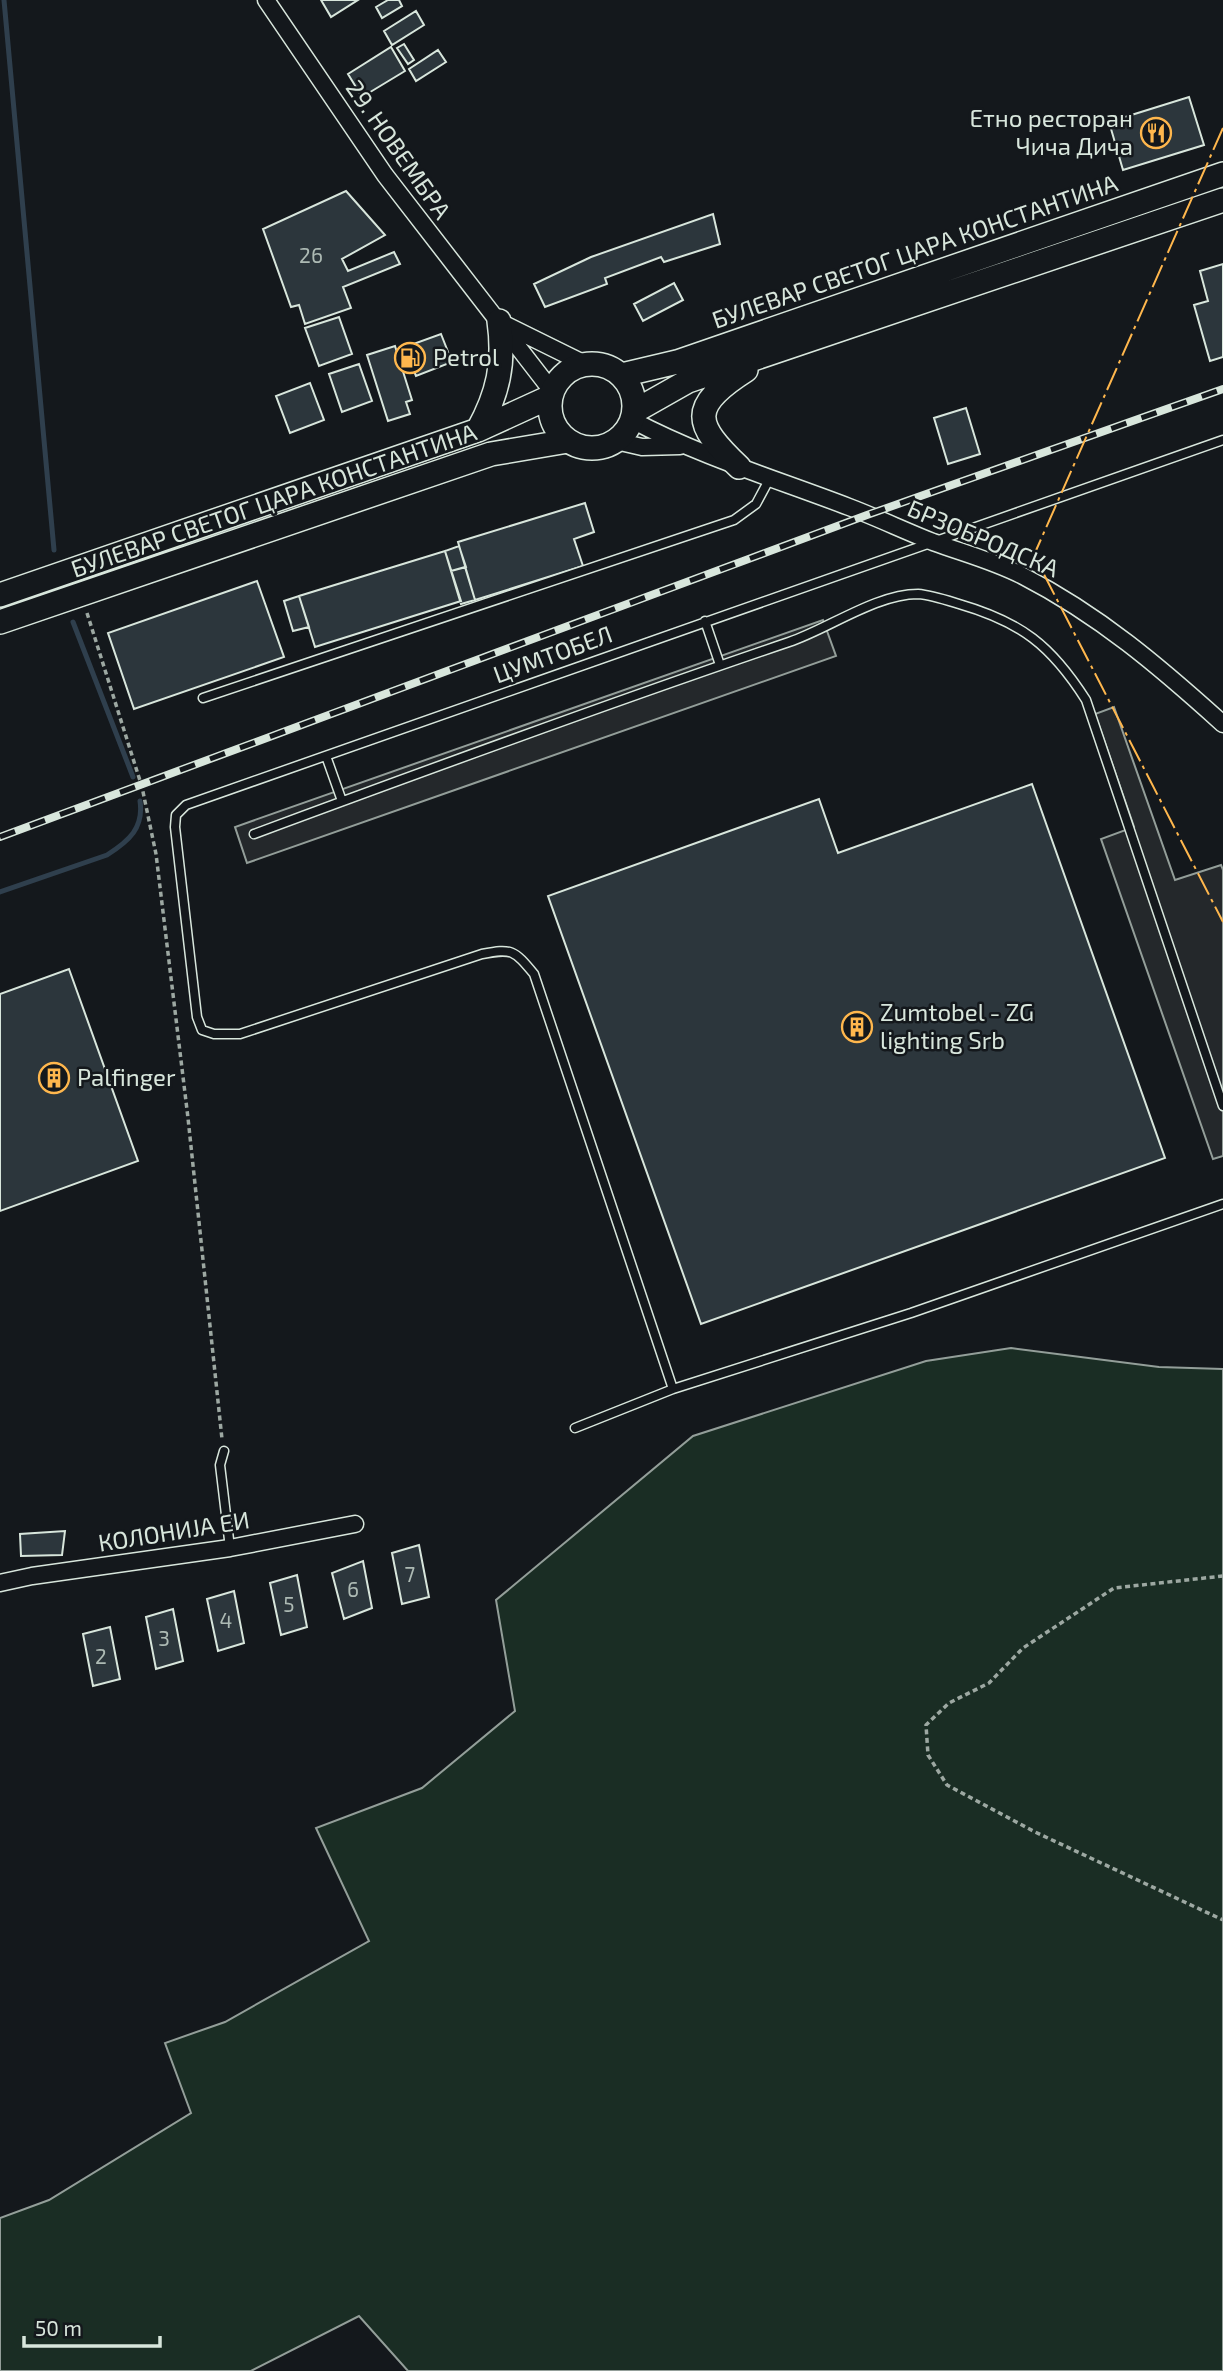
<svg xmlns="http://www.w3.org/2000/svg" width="1223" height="2371" font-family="'Exo 2',sans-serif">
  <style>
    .green { fill: #1a2d24; stroke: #939e99; stroke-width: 2 }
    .parking { fill: #24282b; stroke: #939e99; stroke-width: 2 }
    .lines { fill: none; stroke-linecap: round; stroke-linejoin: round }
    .stream { stroke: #2f3f4d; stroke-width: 5 }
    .building { fill: #2c363c; stroke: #d8e6dc; stroke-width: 2 }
    .lane-casing { stroke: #d8e6dc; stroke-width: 11 }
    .street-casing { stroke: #d8e6dc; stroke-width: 19 }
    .secondary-casing { stroke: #d8e6dc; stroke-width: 26 }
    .path { stroke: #9da8a2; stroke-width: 3.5; stroke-dasharray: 5 3.5; stroke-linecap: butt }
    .lane { stroke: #14181c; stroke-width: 8 }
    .street { stroke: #14181c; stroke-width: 16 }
    .secondary { stroke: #14181c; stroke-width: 23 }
    .rail-casing { stroke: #d8e6dc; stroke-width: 8 }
    .rail { stroke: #14181c; stroke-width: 5; stroke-dasharray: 16; stroke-linecap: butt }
    .power { stroke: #ffb74d; stroke-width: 2; stroke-dasharray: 24 5 3.5 5; stroke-linecap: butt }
    .labels { text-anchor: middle; stroke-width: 5; stroke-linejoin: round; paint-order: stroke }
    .number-label { font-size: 21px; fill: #adbab4 }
    .poi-label { font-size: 24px; fill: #d8e6dc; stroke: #14181c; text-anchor: start }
    .street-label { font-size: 24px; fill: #d8e6dc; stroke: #14181c }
  </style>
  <rect width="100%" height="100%" fill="#14181c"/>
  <path class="green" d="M 1011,1348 L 1159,1367 L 1223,1369 L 1223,2371 L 408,2371 L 359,2316 L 251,2371 L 0,2371 L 0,2218 L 49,2200 L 191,2113 L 165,2043 L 225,2022 L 369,1941 L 316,1828 L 422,1788 L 515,1711 L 496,1600 L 693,1436 L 926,1361 Z"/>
  <path class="parking" d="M 823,620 L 836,656 L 247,863 L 235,827 Z
    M 1114,707 L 1175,880 L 1221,865 L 1223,870 L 1223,1156 L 1213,1159 L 1101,839 L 1134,827 L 1095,714 Z"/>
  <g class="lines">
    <path class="stream" d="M 4,0 L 54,550
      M 73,622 L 133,777
      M 0,892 L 107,855 C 129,841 144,828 140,801"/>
  </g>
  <path class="building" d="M 321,0 L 358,0 L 331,17 Z
    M 388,0 L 399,0 L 402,6 L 382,18 L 376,7 Z
    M 416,11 L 424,25 L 392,45 L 384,31 Z
    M 404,44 L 414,60 L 408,64 L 397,48 Z
    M 391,47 L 405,71 L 362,97 L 348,74 Z
    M 438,50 L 446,62 L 416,81 L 409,69 Z
    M 1189,97 L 1204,145 L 1123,170 L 1109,122 Z
    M 346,191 L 385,235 L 342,259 L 348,271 L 394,252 L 400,264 L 343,287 L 351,308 L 305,324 L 299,305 L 291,307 L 263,229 Z
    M 713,214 L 720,244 L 664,262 L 661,257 L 605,278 L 607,284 L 545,307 L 534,284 L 591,257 Z
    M 1223,264 L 1223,357 L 1210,361 L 1194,305 L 1208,301 L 1200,271 Z
    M 674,283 L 683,300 L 643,321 L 634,304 Z
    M 339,317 L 352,354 L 319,366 L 305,328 Z
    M 441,334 L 452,362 L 416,376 L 411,364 L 402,367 L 397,354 L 407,351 L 405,347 Z
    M 395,346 L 412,400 L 406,402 L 410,414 L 388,421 L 367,355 Z
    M 359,364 L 372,401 L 342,412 L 329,374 Z
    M 310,383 L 324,420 L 290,433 L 276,396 Z
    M 966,408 L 980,454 L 948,464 L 934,418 Z
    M 585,503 L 594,532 L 574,539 L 583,566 L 475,600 L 458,542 Z
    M 459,546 L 466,567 L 451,571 L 445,551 Z
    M 445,551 L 461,601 L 315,647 L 299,596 Z
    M 465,567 L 475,600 L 461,604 L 451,571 Z
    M 257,581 L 284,657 L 134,709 L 108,633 Z
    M 299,596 L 309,627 L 293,631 L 284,601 Z
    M 1032,784 L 1165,1158 L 701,1324 L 548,896 L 819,799 L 838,853 Z
    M 69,969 L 138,1161 L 0,1211 L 0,994 Z
    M 65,1531 L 62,1555 L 21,1556 L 20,1534 Z
    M 419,1545 L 429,1597 L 402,1604 L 392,1553 Z
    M 363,1561 L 372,1608 L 344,1619 L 332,1573 Z
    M 297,1575 L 307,1627 L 281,1635 L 270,1583 Z
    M 234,1591 L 244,1643 L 218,1651 L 207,1599 Z
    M 173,1609 L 183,1661 L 156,1669 L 146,1617 Z
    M 110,1627 L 120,1679 L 93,1686 L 83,1634 Z"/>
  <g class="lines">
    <g class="lane-casing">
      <path id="lane" d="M 705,621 L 720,665
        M 203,698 L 734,520 L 756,504 L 770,478
        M 326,756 L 342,801
        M 254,834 C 432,768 609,703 789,642 C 828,629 876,594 918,594 C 931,595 946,600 959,604 C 1021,622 1051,645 1086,700 L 1223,1106
        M 673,1389 L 534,974 C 514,950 512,948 482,954 L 240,1034 L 214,1034 L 202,1030 L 197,1017 L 175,827 L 176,815 L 186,805 L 1223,440
        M 575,1428 L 673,1389 L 911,1313 L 1223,1204
        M 224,1451 L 220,1465 L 230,1548"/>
    </g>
    <g class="street-casing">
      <path id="street" d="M 266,0 L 385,175 L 552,391
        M 504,324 L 585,364
        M 632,420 C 702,457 776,479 849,507 C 878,518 905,531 933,542 C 963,553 994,561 1023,576 C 1099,615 1160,667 1223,724
        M 616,441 L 642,447 L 680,446
        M 0,1583 L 32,1576 L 230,1548 L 355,1524"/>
    </g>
    <g class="secondary-casing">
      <path id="secondary" d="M550 406a42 42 0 1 1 84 0a42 42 0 1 1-84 0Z
        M 622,375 L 677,362 L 1223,174
        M 635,411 L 688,381 L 1223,200
        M 478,430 C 498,394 505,363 499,321
        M 739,467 C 694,424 688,407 746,370
        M 0,595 L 478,430 L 550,397
        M 0,622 L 491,454 L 568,441"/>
    </g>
    <path class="path" d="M 87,613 L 142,787 L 156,854 L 188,1118 L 222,1439
      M 1223,1576 L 1114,1588 L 1023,1648 L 989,1683 L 949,1703 L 926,1725 L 928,1755 L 947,1785 L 1035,1832 L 1223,1920"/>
    <use href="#lane" class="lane"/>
    <use href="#street" class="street"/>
    <use href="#secondary" class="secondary"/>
    <g class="rail-casing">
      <path id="rail" d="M 0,837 L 867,515 L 1223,389"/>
    </g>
    <use href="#rail" class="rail"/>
    <path class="power" d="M 1223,128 L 1034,555 L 1223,922"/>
  </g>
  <defs>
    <g id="restaurant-ring" transform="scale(1.575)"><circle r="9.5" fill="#14181c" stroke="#ffb74d" stroke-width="1.5"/><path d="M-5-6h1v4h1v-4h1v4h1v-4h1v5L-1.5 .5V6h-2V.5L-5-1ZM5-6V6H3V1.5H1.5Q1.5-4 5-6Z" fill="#ffb74d"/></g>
    <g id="fuel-ring" transform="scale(1.575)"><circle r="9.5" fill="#14181c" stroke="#ffb74d" stroke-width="1.5"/><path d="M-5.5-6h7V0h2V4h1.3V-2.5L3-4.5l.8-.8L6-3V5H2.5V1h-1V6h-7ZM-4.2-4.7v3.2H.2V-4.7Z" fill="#ffb74d"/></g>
    <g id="building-ring" transform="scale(1.575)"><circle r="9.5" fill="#14181c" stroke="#ffb74d" stroke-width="1.5"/><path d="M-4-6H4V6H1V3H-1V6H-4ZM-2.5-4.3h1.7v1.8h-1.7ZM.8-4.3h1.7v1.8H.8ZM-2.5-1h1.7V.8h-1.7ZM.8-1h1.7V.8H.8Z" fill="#ffb74d"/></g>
  </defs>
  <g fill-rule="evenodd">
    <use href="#restaurant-ring" x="1156" y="133"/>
    <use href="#fuel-ring" x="410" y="358"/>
    <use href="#building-ring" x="857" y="1027"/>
    <use href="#building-ring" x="54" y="1078"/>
  </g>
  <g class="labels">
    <g class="number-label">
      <text x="311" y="263">26</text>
      <text x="410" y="1582">7</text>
      <text x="353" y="1597">6</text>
      <text x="289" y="1612">5</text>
      <text x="226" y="1628">4</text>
      <text x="164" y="1646">3</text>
      <text x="101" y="1664">2</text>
    </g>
    <g class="poi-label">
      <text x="1133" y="127" text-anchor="end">Етно ресторан<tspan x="1133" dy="28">Чича Дича</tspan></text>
      <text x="433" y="366">Petrol</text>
      <text x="880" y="1021">Zumtobel - ZG<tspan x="880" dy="28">lighting Srb</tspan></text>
      <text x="77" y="1086">Palfinger</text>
    </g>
    <g class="street-label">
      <text transform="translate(398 150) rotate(55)" y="8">29. НОВЕМБРА</text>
      <text transform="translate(915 252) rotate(-19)" y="8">БУЛЕВАР СВЕТОГ ЦАРА КОНСТАНТИНА</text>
      <text transform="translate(274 501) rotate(-19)" y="8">БУЛЕВАР СВЕТОГ ЦАРА КОНСТАНТИНА</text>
      <text transform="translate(983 539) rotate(23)" y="8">БРЗОБРОДСКА</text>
      <text transform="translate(553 655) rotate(-20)" y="8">ЦУМТОБЕЛ</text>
      <text transform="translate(174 1532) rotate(-9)" y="8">КОЛОНИЈА ЕИ</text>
    </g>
  </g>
  <path d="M24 2336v10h136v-10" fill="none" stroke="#d8e6dc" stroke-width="3.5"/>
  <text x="35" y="2336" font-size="21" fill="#d8e6dc" stroke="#14181c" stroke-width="5" paint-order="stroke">50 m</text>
</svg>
